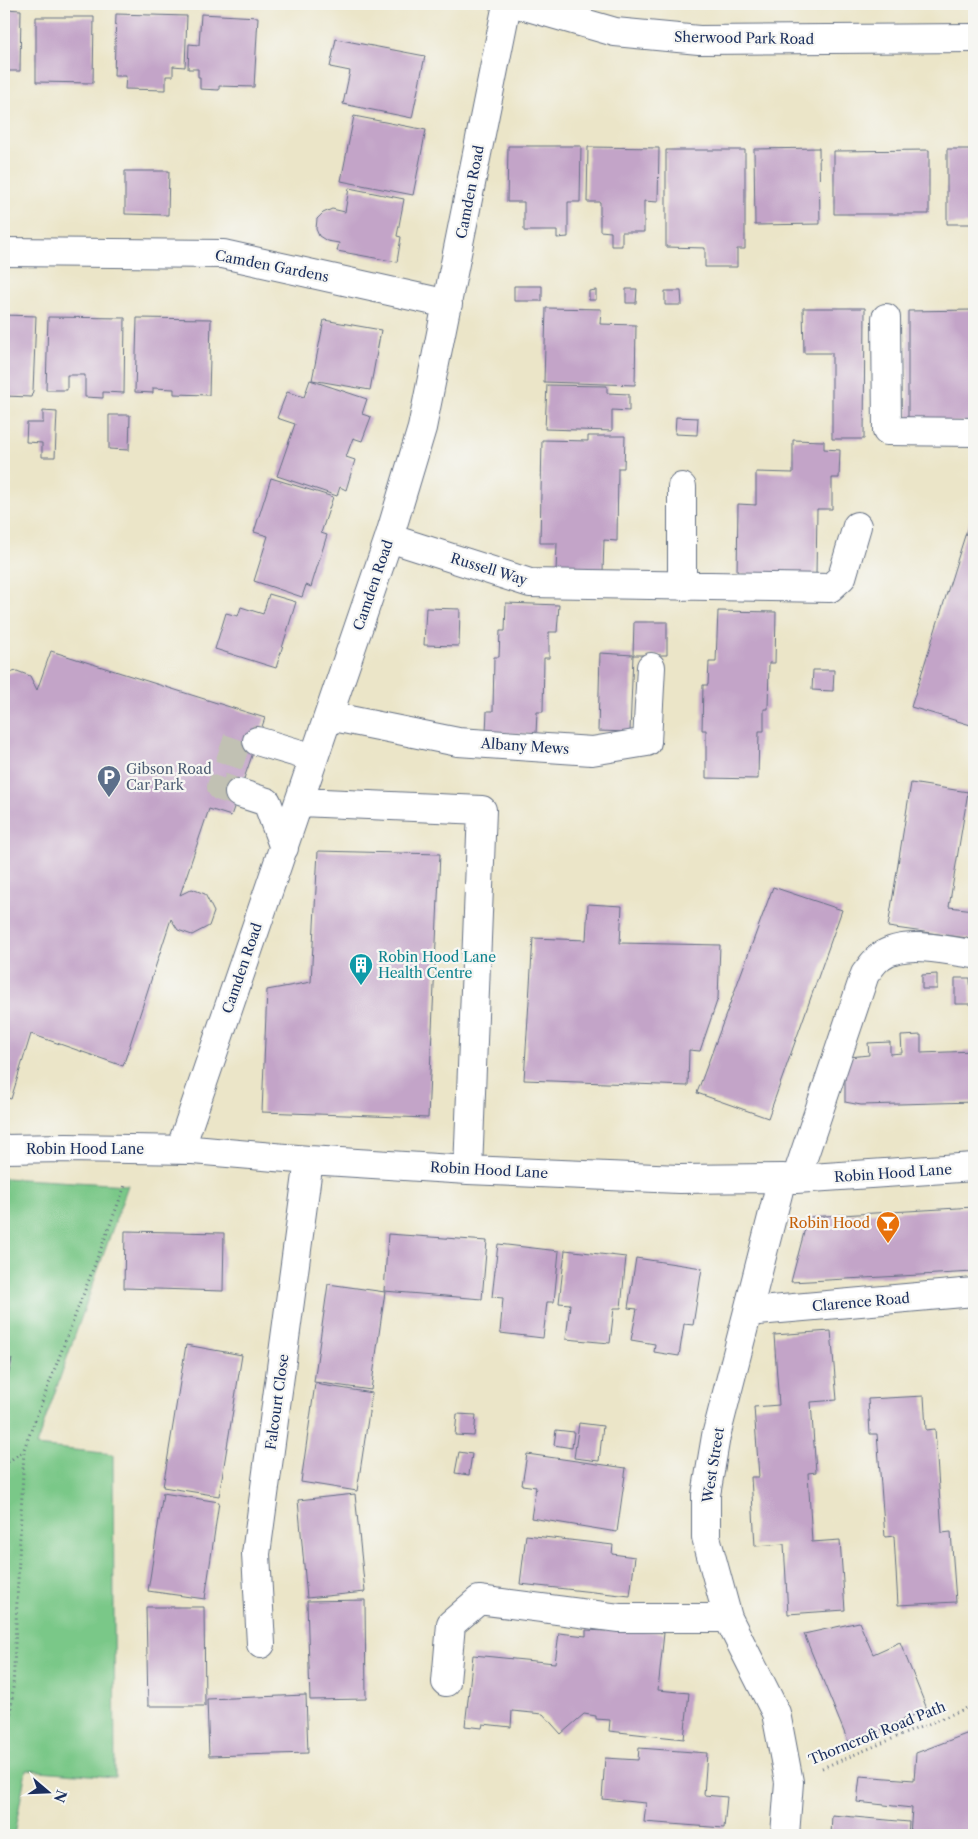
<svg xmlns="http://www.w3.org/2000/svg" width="978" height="1839" font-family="'Libre Caslon Text',serif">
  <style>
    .green { fill: #7ac888; stroke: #4a7c73 }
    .building { fill: #c3a4c8 }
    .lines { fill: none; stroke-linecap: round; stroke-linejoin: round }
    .minor-tunnel { stroke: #c1c1b3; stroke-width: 28; stroke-dasharray: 28 14; stroke-linecap: butt }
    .minor-casing { stroke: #646f83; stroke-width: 30 }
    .path { stroke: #646f83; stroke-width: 3; stroke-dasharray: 1 4; stroke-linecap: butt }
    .minor { stroke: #fff; stroke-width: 28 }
    .labels { text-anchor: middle; stroke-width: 4.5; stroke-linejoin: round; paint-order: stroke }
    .street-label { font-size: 14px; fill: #1b2f5e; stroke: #f6f6f2 }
    .service-label { font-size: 14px; fill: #4e5e75; stroke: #f6f6f2; text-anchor: start }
    .culture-label { font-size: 14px; fill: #0d838f; stroke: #f6f6f2; text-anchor: start }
    .food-label { font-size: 14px; fill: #c56008; stroke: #f6f6f2; text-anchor: end }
  </style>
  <rect width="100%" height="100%" fill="#f6f6f2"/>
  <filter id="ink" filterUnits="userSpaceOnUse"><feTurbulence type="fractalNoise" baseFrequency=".02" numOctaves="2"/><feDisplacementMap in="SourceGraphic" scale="10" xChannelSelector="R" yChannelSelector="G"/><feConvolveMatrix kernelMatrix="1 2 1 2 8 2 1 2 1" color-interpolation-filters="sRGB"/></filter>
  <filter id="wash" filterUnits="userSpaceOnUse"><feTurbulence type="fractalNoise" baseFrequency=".0096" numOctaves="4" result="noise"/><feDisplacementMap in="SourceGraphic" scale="20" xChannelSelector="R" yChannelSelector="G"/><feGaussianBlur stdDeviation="1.12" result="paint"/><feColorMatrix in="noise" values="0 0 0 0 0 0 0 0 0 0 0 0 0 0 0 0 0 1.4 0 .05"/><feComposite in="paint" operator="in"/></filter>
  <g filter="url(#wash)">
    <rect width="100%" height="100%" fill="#ebe5c8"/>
    <path class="green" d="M 4,1178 L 128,1185 L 36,1446 L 113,1454 L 115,1777 L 26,1770 L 14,1835 L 4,1835 Z"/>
    <g id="blocks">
      <path class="building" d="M 4,9 L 21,10 L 20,71 L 4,71 Z
        M 116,14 L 187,16 L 185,67 L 173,66 L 173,76 L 166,76 L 166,90 L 125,89 L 126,76 L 114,76 Z
        M 201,14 L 258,17 L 254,87 L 219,86 L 219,90 L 200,89 L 200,77 L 198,77 L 198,69 L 188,69 L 189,44 L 199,45 Z
        M 36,17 L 94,17 L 93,83 L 36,82 Z
        M 336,39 L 425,56 L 412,118 L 343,104 L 350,71 L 330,67 Z
        M 354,116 L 426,130 L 413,195 L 341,181 Z
        M 508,146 L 581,146 L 580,202 L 568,202 L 568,237 L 557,238 L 557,231 L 524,231 L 524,202 L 507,202 Z
        M 588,147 L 659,148 L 658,202 L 644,201 L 644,232 L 622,232 L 622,246 L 611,246 L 611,232 L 600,231 L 600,202 L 587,202 Z
        M 819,148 L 820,224 L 755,225 L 754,149 Z
        M 947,149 L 974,149 L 974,224 L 947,224 Z
        M 666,150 L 745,150 L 745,249 L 737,249 L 737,267 L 705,267 L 705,248 L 666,247 Z
        M 929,150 L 929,214 L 834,214 L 834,151 Z
        M 125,171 L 169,171 L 168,215 L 125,214 Z
        M 349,188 L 404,199 L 397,236 L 401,237 L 397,262 L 337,251 L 339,243 L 327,241 L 319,236 L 316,229 L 317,219 L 323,213 L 332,209 L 345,212 Z
        M 514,286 L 542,286 L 542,301 L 514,301 Z
        M 626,289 L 637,289 L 636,303 L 626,303 Z
        M 596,290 L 596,300 L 589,300 L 589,291 Z
        M 665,291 L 681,291 L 682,305 L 665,305 Z
        M 546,308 L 601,309 L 600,324 L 636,325 L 635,385 L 544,382 Z
        M 803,308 L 865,308 L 864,439 L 832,439 L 832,353 L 804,353 Z
        M 972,310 L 972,422 L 908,423 L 908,311 Z
        M 4,315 L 36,316 L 33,391 L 31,397 L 4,396 Z
        M 48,317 L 125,318 L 124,393 L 103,392 L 103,398 L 85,397 L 85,375 L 67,375 L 67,390 L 46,390 Z
        M 137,318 L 211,319 L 209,395 L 174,394 L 174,389 L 153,388 L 153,393 L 135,392 Z
        M 324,320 L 381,330 L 370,390 L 312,380 Z
        M 310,380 L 367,399 L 362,414 L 371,417 L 362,441 L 353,438 L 346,457 L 355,460 L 346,490 L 340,487 L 337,496 L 277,476 L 295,424 L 277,418 L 287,392 L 304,397 Z
        M 547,385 L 607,386 L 607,393 L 629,394 L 629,411 L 612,410 L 612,431 L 545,429 Z
        M 43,411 L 57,412 L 55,457 L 42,457 L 42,443 L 26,442 L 27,423 L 43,423 Z
        M 109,415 L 130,415 L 129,450 L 109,449 Z
        M 676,417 L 698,418 L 697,435 L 675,434 Z
        M 588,436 L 625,436 L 624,468 L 618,468 L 617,541 L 604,540 L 603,571 L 556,573 L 557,543 L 540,543 L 542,440 L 588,441 Z
        M 793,440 L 824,441 L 824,449 L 840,450 L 839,478 L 832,478 L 832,509 L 817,509 L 816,575 L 737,574 L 738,504 L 756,505 L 756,472 L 793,473 Z
        M 271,478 L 333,497 L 321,533 L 327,535 L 311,587 L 306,585 L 302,597 L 254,581 L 268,536 L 254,532 Z
        M 974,507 L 974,726 L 911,707 Z
        M 269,594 L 296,602 L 276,668 L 215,649 L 226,613 L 238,616 L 241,607 L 263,614 Z
        M 506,603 L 559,605 L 557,632 L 549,632 L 549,658 L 544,658 L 543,712 L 537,712 L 536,734 L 486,733 L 487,711 L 493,711 L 494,657 L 499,657 L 500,631 L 505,631 Z
        M 426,608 L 460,609 L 459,646 L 424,645 Z
        M 718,611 L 776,612 L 775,663 L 769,663 L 768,709 L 764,709 L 764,731 L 759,731 L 758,779 L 706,778 L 706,730 L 702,730 L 703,685 L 708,685 L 709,662 L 716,662 Z
        M 634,622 L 667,622 L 667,655 L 633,655 L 630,732 L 598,731 L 600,653 L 633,655 Z
        M 51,651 L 265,718 L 231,816 L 209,809 L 180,895 L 192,889 L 205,894 L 214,912 L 209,926 L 192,935 L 178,930 L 171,919 L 123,1066 L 31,1034 L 11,1099 L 4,1097 L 4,674 L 17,671 L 30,676 L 37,690 Z
        M 813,670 L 834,670 L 833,691 L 812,690 Z
        M 911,783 L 968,792 L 949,907 L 974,910 L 974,939 L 888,927 Z
        M 318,851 L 440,854 L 428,1118 L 262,1112 L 267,990 L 311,982 Z
        M 773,887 L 842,910 L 768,1118 L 697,1093 Z
        M 588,904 L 622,906 L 620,943 L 720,945 L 718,998 L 700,1051 L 689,1050 L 688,1086 L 524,1080 L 533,938 L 586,940 Z
        M 937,974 L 937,989 L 922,989 L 922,975 Z
        M 955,978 L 970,978 L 971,1004 L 955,1004 Z
        M 921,1035 L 921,1053 L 974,1051 L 974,1102 L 861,1105 L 845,1102 L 845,1067 L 849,1057 L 869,1055 L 868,1043 L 890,1042 L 890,1054 L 902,1053 L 901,1036 Z
        M 974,1207 L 974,1272 L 791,1282 L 808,1217 Z
        M 125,1231 L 224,1233 L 223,1291 L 124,1288 Z
        M 388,1234 L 487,1241 L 482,1299 L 384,1291 Z
        M 498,1244 L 559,1251 L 554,1302 L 547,1302 L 543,1338 L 500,1333 L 503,1298 L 492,1297 Z
        M 565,1250 L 626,1257 L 621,1308 L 614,1308 L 610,1343 L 566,1339 L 570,1304 L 559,1303 Z
        M 636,1258 L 702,1268 L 693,1325 L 684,1324 L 679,1356 L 654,1352 L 655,1344 L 631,1340 L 637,1309 L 628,1308 Z
        M 328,1284 L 385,1292 L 371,1390 L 314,1382 Z
        M 831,1331 L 837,1400 L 811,1402 L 816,1472 L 808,1473 L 812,1542 L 840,1540 L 845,1610 L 788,1614 L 784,1544 L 755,1546 L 751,1477 L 759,1477 L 754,1407 L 779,1405 L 774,1335 Z
        M 186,1345 L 242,1355 L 219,1496 L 163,1487 Z
        M 4,1358 L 12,1359 L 5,1390 L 4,1389 Z
        M 315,1384 L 372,1393 L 357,1491 L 301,1482 Z
        M 924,1396 L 926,1430 L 935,1429 L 942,1533 L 951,1532 L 956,1602 L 898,1605 L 894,1536 L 885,1537 L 877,1434 L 870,1434 L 868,1399 Z
        M 457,1414 L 476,1415 L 474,1436 L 455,1435 Z
        M 579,1423 L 603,1426 L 599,1461 L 574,1458 Z
        M 556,1430 L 574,1432 L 572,1448 L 554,1445 Z
        M 459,1452 L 472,1454 L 469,1475 L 455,1473 Z
        M 527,1454 L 626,1468 L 617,1532 L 531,1518 L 536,1487 L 522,1485 Z
        M 163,1493 L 219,1502 L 205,1599 L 148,1591 Z
        M 355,1494 L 365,1592 L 307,1598 L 298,1500 Z
        M 526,1535 L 613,1545 L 612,1554 L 635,1557 L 630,1596 L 520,1584 Z
        M 365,1600 L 366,1699 L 310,1700 L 307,1601 Z
        M 146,1607 L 204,1607 L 205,1706 L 148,1706 Z
        M 859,1622 L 873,1654 L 900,1642 L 927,1709 L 849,1744 L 804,1634 Z
        M 607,1627 L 664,1633 L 658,1690 L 689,1693 L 684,1739 L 609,1731 L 610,1720 L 596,1719 L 596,1716 L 584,1714 L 561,1734 L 543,1714 L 512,1711 L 511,1727 L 483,1724 L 482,1728 L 465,1726 L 473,1655 L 555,1663 L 559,1633 L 586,1636 L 586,1630 L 606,1631 Z
        M 306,1695 L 308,1753 L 209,1756 L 207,1699 Z
        M 974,1731 L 974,1835 L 910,1835 L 912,1808 L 857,1802 L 860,1776 L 914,1780 L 916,1753 Z
        M 639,1748 L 707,1753 L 704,1795 L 727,1797 L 724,1828 L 644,1822 L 646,1803 L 602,1799 L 605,1758 L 638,1760 Z
        M 832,1815 L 909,1822 L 908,1835 L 831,1835 Z"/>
    </g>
  </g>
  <g filter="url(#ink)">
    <use href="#blocks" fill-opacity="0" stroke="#646f83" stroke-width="1"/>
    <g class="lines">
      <path class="minor-tunnel" d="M 239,793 L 221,787 L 239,735 L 257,741"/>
      <g class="minor-casing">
        <path id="minor" d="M 518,4 L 615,32 L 699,40 L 974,38
          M 4,252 L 223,254 L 448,304
          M 886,318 L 887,431 L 974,432
          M 389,538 L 530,583 L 830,588 L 842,577 L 857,526
          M 682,586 L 682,487
          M 329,716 L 458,742 L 592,751 L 647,742 L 651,667
          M 257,741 L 314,758
          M 239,793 L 267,802 L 284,848
          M 300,802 L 482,810 L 468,1170
          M 4,1149 L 66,1148 L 193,1150 L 309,1160 L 468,1170 L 679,1179 L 782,1178 L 796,1179 L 974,1167
          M 180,1150 L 389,538 L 422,428 L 507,4
          M 782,1178 L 716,1436 L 706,1495 L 706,1537 L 728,1618 L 776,1713 L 789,1782 L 785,1835
          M 796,1179 L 865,974 C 870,968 874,961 881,956 C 906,939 946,951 974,954
          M 748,1312 L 974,1292
          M 261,1644 L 256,1554 L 309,1160
          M 446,1682 L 451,1624 L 479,1600 L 619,1618 L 728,1618"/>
      </g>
      <path class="path" d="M 4,1465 L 24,1450
        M 822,1768 L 974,1705
        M 4,1783 L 13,1689 L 24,1449 L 126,1183"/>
      <use href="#minor" class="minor"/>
    </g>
  </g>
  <defs>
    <g id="parking-pin" transform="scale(1.25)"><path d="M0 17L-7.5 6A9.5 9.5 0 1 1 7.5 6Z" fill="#5c6f8a" stroke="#f6f6f2"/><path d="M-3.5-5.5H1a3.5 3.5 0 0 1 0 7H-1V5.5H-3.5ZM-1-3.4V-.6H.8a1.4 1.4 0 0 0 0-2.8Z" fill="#fff"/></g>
    <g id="building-pin" transform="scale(1.25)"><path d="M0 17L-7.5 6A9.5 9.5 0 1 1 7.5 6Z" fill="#0f9aa8" stroke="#f6f6f2"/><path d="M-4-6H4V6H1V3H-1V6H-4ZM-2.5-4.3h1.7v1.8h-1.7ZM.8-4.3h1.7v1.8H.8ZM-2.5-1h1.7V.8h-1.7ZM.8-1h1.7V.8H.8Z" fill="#fff"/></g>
    <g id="bar-pin" transform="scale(1.25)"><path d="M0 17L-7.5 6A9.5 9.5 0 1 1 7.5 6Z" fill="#e8710a" stroke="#f6f6f2"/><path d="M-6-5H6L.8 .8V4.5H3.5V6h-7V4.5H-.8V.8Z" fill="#fff"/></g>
  </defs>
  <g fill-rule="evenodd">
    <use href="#parking-pin" x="109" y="777"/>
    <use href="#building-pin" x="361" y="965"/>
    <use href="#bar-pin" x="888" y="1223"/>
  </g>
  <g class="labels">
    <g class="street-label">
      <text transform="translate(744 38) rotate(1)" y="5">Sherwood Park Road</text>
      <text transform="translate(470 192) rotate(-79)" y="5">Camden Road</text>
      <text transform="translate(272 266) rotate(11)" y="5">Camden Gardens</text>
      <text transform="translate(489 569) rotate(17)" y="5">Russell Way</text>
      <text transform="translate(373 585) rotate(-71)" y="5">Camden Road</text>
      <text transform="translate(525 746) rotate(4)" y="5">Albany Mews</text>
      <text transform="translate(242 968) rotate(-71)" y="5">Camden Road</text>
      <text x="85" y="1154">Robin Hood Lane</text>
      <text transform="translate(489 1170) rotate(3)" y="5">Robin Hood Lane</text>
      <text transform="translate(893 1173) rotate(-4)" y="5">Robin Hood Lane</text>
      <text transform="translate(861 1302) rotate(-5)" y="5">Clarence Road</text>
      <text transform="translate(277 1402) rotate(-82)" y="5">Falcourt Close</text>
      <text transform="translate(713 1465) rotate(-81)" y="5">West Street</text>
      <text transform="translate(877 1733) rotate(-22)" y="5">Thorncroft Road Path</text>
    </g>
    <g class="service-label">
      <text x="126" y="774">Gibson Road<tspan x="126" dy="16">Car Park</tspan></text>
    </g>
    <g class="culture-label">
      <text x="378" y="962">Robin Hood Lane<tspan x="378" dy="16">Health Centre</tspan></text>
    </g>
    <g class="food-label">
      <text x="870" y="1228">Robin Hood</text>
    </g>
  </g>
  <rect width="978" height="1839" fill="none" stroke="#f6f6f2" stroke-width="20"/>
  <g transform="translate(48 1792) rotate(109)" stroke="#f6f6f2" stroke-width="4" paint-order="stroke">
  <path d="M0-4L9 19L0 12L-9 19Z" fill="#1b2f5e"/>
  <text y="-8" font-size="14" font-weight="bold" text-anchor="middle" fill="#1b2f5e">N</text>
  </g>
</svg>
